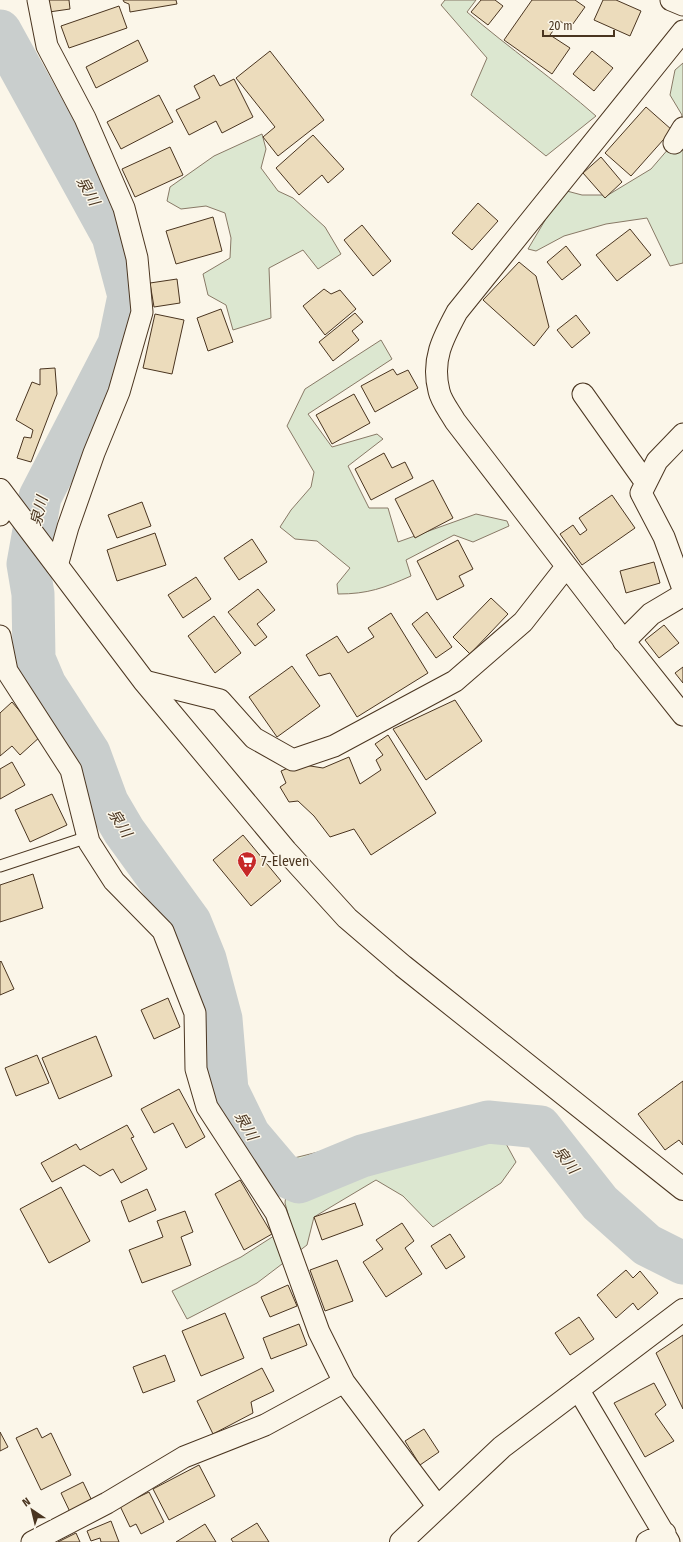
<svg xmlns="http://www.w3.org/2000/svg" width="683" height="1542" font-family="'Fira Sans Condensed','Noto Sans JP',sans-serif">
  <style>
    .green { fill: #dce7d0; stroke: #887966 }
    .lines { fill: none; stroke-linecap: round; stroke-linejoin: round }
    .river { stroke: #c9cecd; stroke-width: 43 }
    .building { fill: #ecdcbc; stroke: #4a3520 }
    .lane-casing { stroke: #4a3520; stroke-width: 13 }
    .street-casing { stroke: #4a3520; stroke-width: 23 }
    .secondary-casing { stroke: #4a3520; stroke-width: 24 }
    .lane { stroke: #fbf6e9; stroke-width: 11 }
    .street { stroke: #fbf6e9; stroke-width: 21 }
    .secondary { stroke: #fbf6e9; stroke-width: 22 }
    .labels { text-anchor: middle; stroke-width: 3; stroke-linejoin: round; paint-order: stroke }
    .poi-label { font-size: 14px; fill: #4a3520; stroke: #fbf6e9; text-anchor: start }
    .water-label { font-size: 15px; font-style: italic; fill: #4a3520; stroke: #fbf6e9 }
  </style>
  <rect width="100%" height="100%" fill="#fbf6e9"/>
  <path class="green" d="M 445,0 L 476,0 L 467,12 C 509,48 555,80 596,116 L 546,156 L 471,95 L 487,58 L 441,5 Z
    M 683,63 L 683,263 L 670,266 L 647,218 L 606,224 L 564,236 L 536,251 L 528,249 L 563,190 L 582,195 L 608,195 L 651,169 L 676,140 L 682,115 L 670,95 L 675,70 Z
    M 262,134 L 266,149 L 261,168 L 278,191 L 293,198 L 325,227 L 341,254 L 318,269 L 303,250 L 269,268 L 271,318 L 233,330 L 226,305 L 208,295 L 203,274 L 230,258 L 231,238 L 225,213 L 206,206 L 181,209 L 167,201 L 170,187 L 214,156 Z
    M 381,340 L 392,359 L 308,414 L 332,447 L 377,434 L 383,439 L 348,466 L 369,508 L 388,508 L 398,542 L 476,514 L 507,521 L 509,526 L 473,542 L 454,535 L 406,560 L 411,576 C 384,588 368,594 338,594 L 337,584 L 350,568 L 317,541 L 295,539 L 280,527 L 291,510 L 311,487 L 314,472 L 287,426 L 305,389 Z
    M 483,1111 L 498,1129 L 516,1162 L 501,1183 L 433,1227 L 403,1196 L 376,1180 L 314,1217 L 307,1245 L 257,1283 L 187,1319 L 172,1291 L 241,1257 L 291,1225 L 285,1203 L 290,1159 Z"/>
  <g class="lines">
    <path class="river" d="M 0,31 L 113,236 L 129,296 L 119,344 L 40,497 L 28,564 L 33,594 L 34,659 L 45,685 L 89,753 L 107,802 L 124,831 L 190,922 L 205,959 L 221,1019 L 227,1090 L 249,1135 L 282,1174 L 299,1182 L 362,1156 L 488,1122 L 540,1127 L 600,1203 L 647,1245 L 683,1263"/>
  </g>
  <path class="building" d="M 47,0 L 69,0 L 70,9 L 49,12 Z
    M 123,0 L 176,0 L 177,4 L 130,12 L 129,4 L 124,2 Z
    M 481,0 L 495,0 L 503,6 L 488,25 L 471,12 Z
    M 532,0 L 575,0 L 585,7 L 570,28 L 560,21 L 550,35 L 570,48 L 552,74 L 504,40 Z
    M 603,0 L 616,0 L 641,11 L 630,36 L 594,20 Z
    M 119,6 L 127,28 L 69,48 L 61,26 Z
    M 138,40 L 148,61 L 96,88 L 86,67 Z
    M 270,51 L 324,120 L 278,156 L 263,137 L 275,127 L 236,78 Z
    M 592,51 L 613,68 L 594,91 L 573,74 Z
    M 214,75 L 220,86 L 234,79 L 253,117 L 222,133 L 216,121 L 189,135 L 176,110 L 200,98 L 194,86 Z
    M 159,95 L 173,122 L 121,149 L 107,122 Z
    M 646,107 L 672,130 L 631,176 L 605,153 Z
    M 313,135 L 344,169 L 328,183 L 322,175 L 299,195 L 276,168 Z
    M 170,147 L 183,175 L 135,197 L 122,169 Z
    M 601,157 L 622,182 L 605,198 L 583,173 Z
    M 478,203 L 498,221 L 472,250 L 452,233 Z
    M 213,217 L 222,251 L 176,264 L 166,231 Z
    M 362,225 L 391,261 L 373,276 L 344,240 Z
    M 630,229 L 651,255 L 617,281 L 596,255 Z
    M 566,246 L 581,265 L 562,280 L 547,262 Z
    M 519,262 L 536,276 L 549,327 L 534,346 L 483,300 Z
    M 177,279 L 180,303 L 154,307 L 150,283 Z
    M 324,289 L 331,294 L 340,290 L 356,309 L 325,335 L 303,306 Z
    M 221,309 L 233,342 L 208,351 L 197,318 Z
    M 355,313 L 363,322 L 352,331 L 359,340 L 333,361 L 319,342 Z
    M 155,314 L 184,320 L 172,374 L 143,368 Z
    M 576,315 L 590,333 L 572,348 L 557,330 Z
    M 55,368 L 57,394 L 31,462 L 17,458 L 24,437 L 31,438 L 33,430 L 16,420 L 32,382 L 40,385 L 40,369 Z
    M 393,369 L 397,375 L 408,370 L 418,388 L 375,412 L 361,386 Z
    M 354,394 L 370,423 L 332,444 L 316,415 Z
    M 384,453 L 392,468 L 405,462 L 413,478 L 371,500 L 355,469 Z
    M 433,480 L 453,518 L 415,538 L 395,499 Z
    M 612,495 L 635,528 L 582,565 L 560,534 L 573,525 L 580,535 L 587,530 L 579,518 Z
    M 142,502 L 151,526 L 117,538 L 108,515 Z
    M 155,533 L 166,565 L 117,581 L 107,550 Z
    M 252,539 L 267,562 L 239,580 L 224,558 Z
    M 458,540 L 473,569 L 459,576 L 464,586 L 437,600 L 417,561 Z
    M 654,562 L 660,583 L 626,593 L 620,571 Z
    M 196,577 L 211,599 L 183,618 L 168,595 Z
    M 258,589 L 275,610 L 257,624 L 267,637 L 255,646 L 228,612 Z
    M 491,598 L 508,614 L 470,654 L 453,637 Z
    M 427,612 L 452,647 L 436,658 L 412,624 Z
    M 391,613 L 428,673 L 357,717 L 330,673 L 319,676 L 306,655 L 337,636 L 348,653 L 374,637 L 368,628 Z
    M 214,616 L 241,653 L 215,673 L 188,636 Z
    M 664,625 L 679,643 L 659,658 L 645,640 Z
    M 292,666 L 320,706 L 277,737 L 249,697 Z
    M 683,667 L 683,683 L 675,673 Z
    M 455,700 L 482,741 L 426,780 L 393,729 Z
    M 12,702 L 41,736 L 20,755 L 12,746 L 0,756 L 0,713 Z
    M 388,735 L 436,813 L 371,855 L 354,829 L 330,837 L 314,816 L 298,801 L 289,802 L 280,787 L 286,783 L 281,771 L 298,764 L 323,768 L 349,757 L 360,784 L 381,770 L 376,760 L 383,755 L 375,744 Z
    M 12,762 L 25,785 L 0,799 L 0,769 Z
    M 52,794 L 67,825 L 30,842 L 15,810 Z
    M 243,835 L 281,881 L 251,906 L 213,860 Z
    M 33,874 L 43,908 L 0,922 L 0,885 Z
    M 1,961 L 14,989 L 0,995 L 0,962 Z
    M 168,998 L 180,1027 L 154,1039 L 141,1010 Z
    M 96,1036 L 112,1076 L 59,1099 L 42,1058 Z
    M 37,1055 L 49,1083 L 16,1096 L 5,1068 Z
    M 683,1081 L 683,1145 L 679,1140 L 665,1150 L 638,1114 Z
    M 179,1089 L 205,1137 L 186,1148 L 173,1123 L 154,1133 L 141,1109 Z
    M 127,1125 L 134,1137 L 131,1138 L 147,1169 L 121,1183 L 113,1169 L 100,1176 L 84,1165 L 52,1182 L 41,1163 L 76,1144 L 80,1150 Z
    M 240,1180 L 272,1234 L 244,1250 L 215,1194 Z
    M 61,1187 L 90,1241 L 49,1263 L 20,1209 Z
    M 147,1189 L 156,1210 L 129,1222 L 121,1201 Z
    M 355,1203 L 363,1225 L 322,1240 L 314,1217 Z
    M 185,1211 L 193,1232 L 181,1237 L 191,1265 L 142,1283 L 129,1250 L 163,1237 L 157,1221 Z
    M 402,1223 L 414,1241 L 405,1248 L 422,1274 L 386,1297 L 363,1262 L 383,1249 L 376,1240 Z
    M 450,1234 L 465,1257 L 446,1269 L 431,1246 Z
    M 337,1260 L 353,1301 L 325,1311 L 310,1270 Z
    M 626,1270 L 633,1278 L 640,1271 L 658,1293 L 638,1310 L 633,1303 L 616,1318 L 597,1295 Z
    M 288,1285 L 297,1306 L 270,1317 L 261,1297 Z
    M 225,1313 L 244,1358 L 201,1376 L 182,1331 Z
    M 579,1317 L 594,1339 L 570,1355 L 555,1333 Z
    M 299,1324 L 307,1345 L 271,1359 L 263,1338 Z
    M 683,1335 L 683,1409 L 656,1353 Z
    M 165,1355 L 175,1381 L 143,1393 L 133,1367 Z
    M 262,1368 L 274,1391 L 251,1402 L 253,1413 L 213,1434 L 197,1401 Z
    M 654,1383 L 666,1405 L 655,1414 L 674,1441 L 645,1457 L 614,1403 Z
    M 37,1428 L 42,1438 L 51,1433 L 71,1475 L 41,1490 L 16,1438 Z
    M 424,1429 L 439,1452 L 420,1465 L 405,1441 Z
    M 0,1432 L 8,1447 L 0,1451 Z
    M 199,1465 L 215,1496 L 169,1520 L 153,1489 Z
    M 83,1482 L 93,1503 L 71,1514 L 61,1493 Z
    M 149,1492 L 164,1522 L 141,1534 L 136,1524 L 130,1527 L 120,1506 Z
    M 111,1521 L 119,1542 L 101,1542 L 100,1538 L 91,1541 L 87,1531 Z
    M 257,1523 L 269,1542 L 233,1542 L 231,1539 Z
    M 205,1524 L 216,1542 L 176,1542 Z
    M 76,1533 L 80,1542 L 58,1542 Z"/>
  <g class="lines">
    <g class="lane-casing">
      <path id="lane" d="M 0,866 L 88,837"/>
    </g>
    <g class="street-casing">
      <path id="street" d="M 38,0 L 47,46 L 85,118 L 124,208 L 137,258 L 142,312 L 119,392 L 94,453 L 68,527 L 57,566
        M 671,0 L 683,5
        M 683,31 L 457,312 C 443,338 431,360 439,391 C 441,401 450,412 455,421 L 624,641 L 683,715
        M 674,143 L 683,128
        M 583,394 L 646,483
        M 683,434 L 657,461 L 641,493 L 664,537 L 683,589
        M 0,515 L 3,494
        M 0,636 L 7,671 L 71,770 L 89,842 L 114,881 L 163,931 L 195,1013 L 196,1069 L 207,1107 L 276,1213 L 319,1332 L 344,1382 L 438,1507
        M 144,681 L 220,700 L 254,738 L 293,760 L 334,746 L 455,681 L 523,622 L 566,567
        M 578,1389 L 669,1542
        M 32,1542 L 107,1503 L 184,1457 L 265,1425 L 344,1382
        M 647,1542 L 665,1533"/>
    </g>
    <g class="secondary-casing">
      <path id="secondary" d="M 0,490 L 144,681 L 286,851 L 347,918 L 403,966 L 683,1189
        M 624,641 L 651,614 L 683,595
        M 401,1542 L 502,1447 L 683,1310"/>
    </g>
    <use href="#lane" class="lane"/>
    <use href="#street" class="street"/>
    <use href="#secondary" class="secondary"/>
  </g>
  <defs>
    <g id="supermarket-pin" transform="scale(1)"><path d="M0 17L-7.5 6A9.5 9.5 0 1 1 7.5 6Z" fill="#c62828" stroke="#fbf6e9"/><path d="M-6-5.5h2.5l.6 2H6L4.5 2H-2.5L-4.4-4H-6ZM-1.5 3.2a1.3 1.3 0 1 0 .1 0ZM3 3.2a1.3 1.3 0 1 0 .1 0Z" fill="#fff"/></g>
  </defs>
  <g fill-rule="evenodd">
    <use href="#supermarket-pin" x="247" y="861"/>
  </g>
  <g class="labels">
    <g class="poi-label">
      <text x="261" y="866">7-Eleven</text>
    </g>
    <g class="water-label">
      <text transform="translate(88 191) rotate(61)" y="5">泉川</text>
      <text transform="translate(39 511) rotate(-76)" y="5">泉川</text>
      <text transform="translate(120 823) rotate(58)" y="5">泉川</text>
      <text transform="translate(246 1126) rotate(60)" y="5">泉川</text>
      <text transform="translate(566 1160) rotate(52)" y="5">泉川</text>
    </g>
  </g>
  <g transform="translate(32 1510) rotate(325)" stroke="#fbf6e9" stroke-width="3" paint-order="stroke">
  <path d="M0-3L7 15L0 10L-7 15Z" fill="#4a3520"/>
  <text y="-6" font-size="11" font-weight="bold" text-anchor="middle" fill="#4a3520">N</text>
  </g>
  <path d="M543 30v6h71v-6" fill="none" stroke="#4a3520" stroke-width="2"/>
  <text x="549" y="30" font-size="12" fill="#4a3520" stroke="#fbf6e9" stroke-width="3" paint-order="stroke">20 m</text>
</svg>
